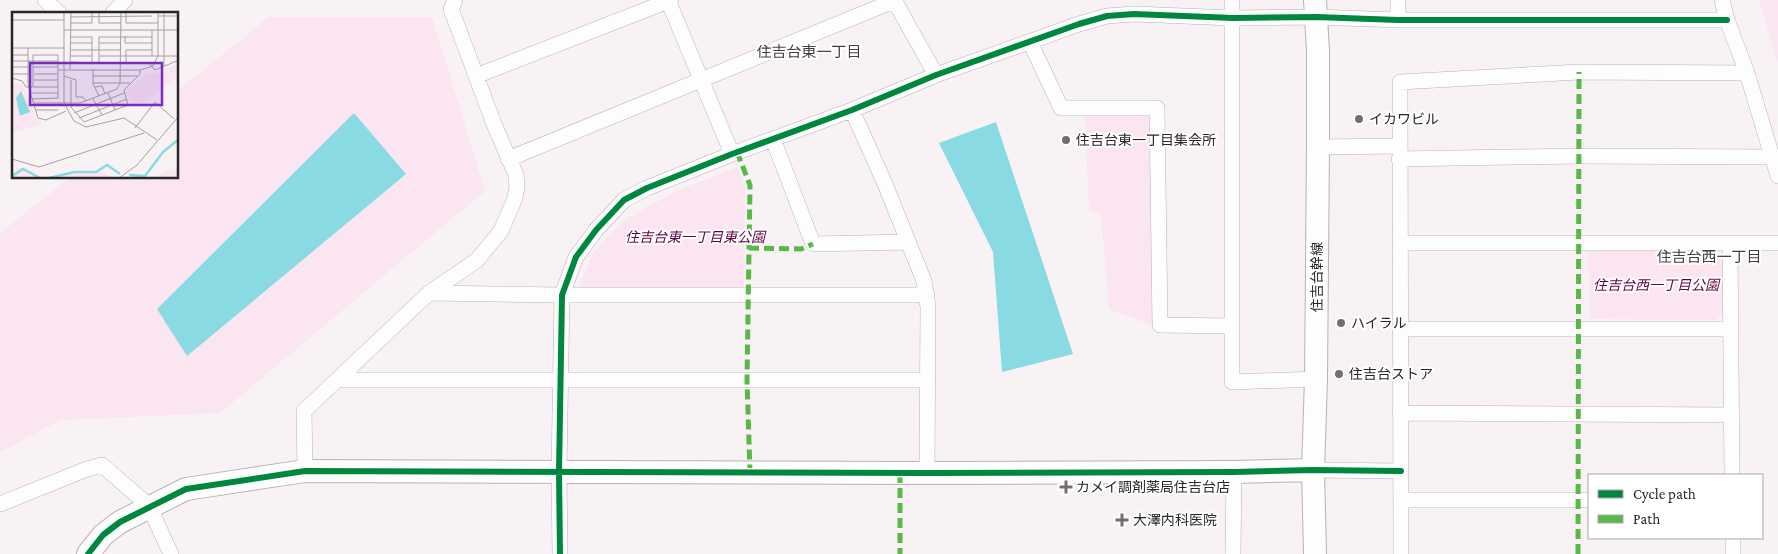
<svg xmlns="http://www.w3.org/2000/svg" width="1778" height="554" font-family="'Crimson Pro','Noto Sans JP',serif">
  <style>
    .green { fill: #fae5f0 }
    .water { fill: #89dae3 }
    .lines { fill: none; stroke-linecap: round; stroke-linejoin: round }
    .street-casing { stroke: #b7b2b4; stroke-width: 16 }
    .secondary-casing { stroke: #b7b2b4; stroke-width: 24 }
    .street { stroke: #fefdfe; stroke-width: 15 }
    .secondary { stroke: #fefdfe; stroke-width: 22 }
    .quiet { stroke: #58b947; stroke-width: 5; stroke-dasharray: 10 5; stroke-linecap: butt }
    .cycleway-casing { stroke: #fff; stroke-width: 9 }
    .cycleway { stroke: #00873e; stroke-width: 6 }
    .poi-dot { fill: #726d70; stroke: #fff; stroke-width: 2 }
    .labels { text-anchor: middle; stroke-width: 4; stroke-linejoin: round; paint-order: stroke }
    .poi-label { font-size: 14px; fill: #2a2628; stroke: #fff; text-anchor: start }
    .park-label { font-size: 14px; font-style: italic; fill: #610343; stroke: #fff }
    .street-label { font-size: 14px; fill: #2a2628; stroke: #fff }
    .neighbourhood-label { font-size: 15px; fill: #453c40; stroke: #fff }
    .inset-river { fill: none; stroke: #89dae3; stroke-width: 2.5 }
    .inset-road { fill: none; stroke: #a6a0a3; stroke-width: 1 }
    .view { fill: #7b2cbf; fill-opacity: 0.15; stroke: #7b2cbf; stroke-width: 2.5 }
    .inset-edge { fill: none; stroke: #2a2628; stroke-width: 2.5 }
  </style>
  <rect width="100%" height="100%" fill="#f8f2f5"/>
  <path class="green" d="M 1759,0 L 1778,0 L 1778,63 Z
    M 269,17 L 432,17 L 485,191 L 220,413 L 61,420 L 0,452 L 0,233 L 70,178 L 178,178 L 178,90 Z
    M 1085,115 L 1148,116 L 1151,125 L 1152,325 L 1109,309 L 1101,214 L 1089,211 Z
    M 738,167 L 745,188 L 744,288 L 578,287 L 594,251 L 623,221 L 676,191 Z
    M 1588,251 L 1716,251 L 1722,257 L 1724,311 L 1717,320 L 1590,319 Z"/>
  <path class="water" d="M 354,113 L 406,174 L 187,356 L 157,309 Z
    M 996,122 L 1073,354 L 1002,372 L 993,252 L 939,143 Z"/>
  <g class="lines">
    <g class="street-casing">
      <path id="street" d="M 45,0 L 60,14
        M 668,0 L 732,154
        M 894,0 L 936,75
        M 1232,0 L 1232,382 L 1316,379
        M 1722,0 L 1727,20 L 1747,73 L 1778,176
        M 112,14 L 125,0
        M 1398,20 L 1398,0
        M 1030,42 L 1061,108 L 1157,108 L 1160,325 L 1231,326
        M 476,76 L 671,0
        M 852,110 L 885,184 L 924,281 L 928,307 L 927,473
        M 773,139 L 813,244 L 908,242
        M 1318,147 L 1400,146
        M 508,159 L 896,0
        M 1399,159 L 1578,156 L 1771,157
        M 1400,243 L 1778,243
        M 1730,244 L 1732,475
        M 429,293 L 562,295 L 927,295
        M 1400,329 L 1730,329
        M 338,380 L 928,380
        M 1400,413 L 1730,415
        M 1313,470 L 1401,471
        M 305,471 L 304,411 L 429,293 L 477,260 L 501,231 L 515,198 L 517,186 L 516,175 L 494,124 L 451,9 L 455,0
        M 1401,500 L 1589,500
        M 0,504 L 87,469 L 102,465 L 149,506 L 171,554
        M 1733,538 L 1733,554
        M 560,554 L 559,472 L 562,295 L 576,257 L 596,230 L 624,200 L 647,188 L 732,154 L 852,110 L 936,75 L 1079,24 L 1107,16 L 1134,14 L 1233,18 L 1316,17 L 1398,20 L 1727,20
        M 1233,554 L 1234,472
        M 1401,554 L 1400,82 L 1579,72 L 1747,73"/>
    </g>
    <g class="secondary-casing">
      <path id="secondary" d="M 88,554 L 103,535 L 120,522 L 186,489 L 305,471 L 927,473 L 1234,472 L 1313,470
        M 1315,554 L 1313,470 L 1316,379 L 1318,147 L 1318,51 L 1315,0"/>
    </g>
    <use href="#street" class="street"/>
    <use href="#secondary" class="secondary"/>
    <path class="quiet" d="M 737,152 L 750,185 L 747,380 L 750,472
      M 749,248 L 801,249 L 813,244
      M 900,473 L 900,554
      M 1578,554 L 1579,72"/>
    <g class="cycleway-casing">
      <path id="cycleway" d="M 88,554 L 103,535 L 120,522 L 186,489 L 305,471 L 927,473 L 1234,472 L 1313,470 L 1401,471
        M 560,554 L 559,472 L 562,295 L 576,257 L 596,230 L 624,200 L 647,188 L 732,154 L 852,110 L 936,75 L 1079,24 L 1107,16 L 1134,14 L 1233,18 L 1316,17 L 1398,20 L 1727,20"/>
    </g>
    <use href="#cycleway" class="cycleway"/>
  </g>
  <g class="poi-dot">
    <circle cx="1359" cy="119" r="5"/>
    <circle cx="1066" cy="140" r="5"/>
    <circle cx="1341" cy="323" r="5"/>
    <circle cx="1339" cy="374" r="5"/>
    <path d="M1063.5 479.5h5v5h5v5h-5v5h-5v-5h-5v-5h5z"/>
    <path d="M1119.5 512.5h5v5h5v5h-5v5h-5v-5h-5v-5h5z"/>
  </g>
  <g class="labels">
    <g class="poi-label">
      <text x="1369" y="124">イカワビル</text>
      <text x="1076" y="145">住吉台東一丁目集会所</text>
      <text x="1351" y="328">ハイラル</text>
      <text x="1349" y="379">住吉台ストア</text>
      <text x="1076" y="492">カメイ調剤薬局住吉台店</text>
      <text x="1133" y="525">大澤内科医院</text>
    </g>
    <g class="park-label">
      <text x="695" y="242">住吉台東一丁目東公園</text>
      <text x="1656" y="290">住吉台西一丁目公園</text>
    </g>
    <g class="street-label">
      <text transform="translate(1317 277) rotate(-90)" y="5">住吉台幹線</text>
    </g>
    <g class="neighbourhood-label">
      <text x="809" y="57">住吉台東一丁目</text>
      <text x="1709" y="262">住吉台西一丁目</text>
    </g>
  </g>
  <g transform="translate(12 12)">
    <rect width="166" height="166" fill="#f8f2f5"/>
    <path d="M 166,51 L 166,66 L 130,91 L 118,91 L 114,78 L 134,62 L 146,61 ZM 0,70 L 10,72 L 16,83 L 23,106 L 30,110 L 25,114 L 0,120 ZM 4,156 L 16,156 L 29,166 L 1,166 ZM 166,157 L 166,166 L 140,166 L 154,159 ZM 62,159 L 89,160 L 102,166 L 36,166 Z" fill="#fae5f0"/>
    <path d="M 9,79 L 18,100 L 8,104 L 4,86 Z" fill="#89dae3"/>
    <path class="inset-river" d="M 117,163 L 133,164M 0,164 L 11,157 L 28,166M 133,164 L 151,140 L 167,127M 37,166 L 62,160 L 84,160 L 95,153 L 108,162"/>
    <path class="inset-road" d="M 52,0 L 52,91 L 62,109 L 74,115 L 112,106 L 145,128M 87,0 L 87,11 L 109,11M 114,0 L 114,11 L 146,11M 152,0 L 152,54M 146,4 L 167,4M 58,5 L 140,4M 0,8 L 52,8M 58,11 L 80,11 L 80,0M 52,18 L 167,18M 140,18 L 140,44M 113,24 L 113,31 L 140,31M 59,31 L 80,31M 87,31 L 108,31M 0,36 L 52,36M 16,36 L 16,73 L 26,106 L 34,108 L 54,99M 58,38 L 109,38M 140,38 L 114,38 L 114,51 L 137,51 L 143,58 L 167,48M 0,43 L 16,43M 58,44 L 80,44M 87,44 L 167,44M 0,49 L 46,49M 59,50 L 80,51 L 80,25 L 59,25M 109,51 L 87,51 L 87,25 L 140,25M 0,55 L 16,55M 21,55 L 46,55M 58,57 L 59,0M 81,57 L 81,72 L 87,84M 46,58 L 128,58 L 141,54 L 146,44 L 146,0M 0,62 L 16,62M 22,62 L 46,62M 52,64 L 64,68 L 64,85 L 71,85 L 74,89M 81,64 L 125,64M 0,66 L 10,69 L 14,75 L 46,75M 22,68 L 46,68M 59,68 L 59,95 L 72,110 L 116,93 L 112,78 L 128,62 L 128,58M 81,71 L 118,71M 83,75 L 90,74 L 93,82M 18,81 L 46,81M 96,81 L 103,98M 20,87 L 46,86 L 46,43 L 21,43 L 21,74M 81,87 L 90,103M 22,91 L 68,91 L 105,77 L 108,71 L 109,0M 24,98 L 46,98M 62,101 L 112,81M 67,106 L 115,87M 123,116 L 143,90 L 162,107M 0,147 L 27,155 L 132,121M 107,166 L 125,153 L 167,104"/>
    <path class="view" d="M 18,51 L 150,51 L 150,93 L 18,93 Z"/>
    <rect width="166" height="166" class="inset-edge"/>
  </g>
  <rect x="1588" y="474" width="175" height="65" fill="#ffffff" stroke="#aaa8a9"/>
  <rect x="1598" y="490" width="25" height="8" fill="#00873e" stroke="#aaa8a9"/>
  <text x="1633" y="499" font-size="15" fill="#2a2628">Cycle path</text>
  <rect x="1598" y="515" width="25" height="8" fill="#58b947" stroke="#aaa8a9"/>
  <text x="1633" y="524" font-size="15" fill="#2a2628">Path</text>
</svg>
